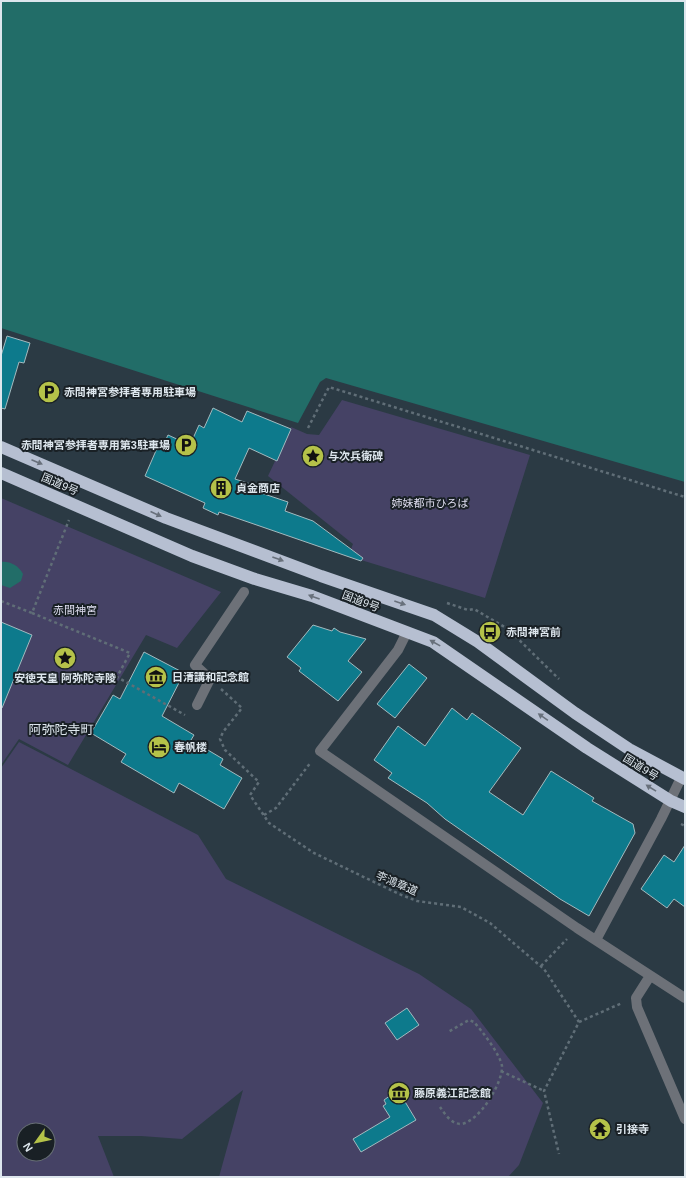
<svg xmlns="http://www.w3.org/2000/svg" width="686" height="1178" font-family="Arial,'Noto Sans JP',sans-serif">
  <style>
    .green { fill: #454265; fill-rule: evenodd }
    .water { fill: #226d68 }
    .building { fill: #0d7a8c; stroke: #a3babf }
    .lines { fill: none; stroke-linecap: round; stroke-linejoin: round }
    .path { stroke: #606e77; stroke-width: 2.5; stroke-dasharray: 3 3; stroke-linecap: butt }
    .minor { stroke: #6d7178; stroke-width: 10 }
    .highway { stroke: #b6bfd1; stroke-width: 12 }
    .oneway { fill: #68707b }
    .labels { text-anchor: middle; stroke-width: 4; stroke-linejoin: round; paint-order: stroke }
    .poi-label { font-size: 11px; font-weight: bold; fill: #dde6ed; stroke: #192025; text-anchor: start }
    .street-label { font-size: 11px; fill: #dde6ed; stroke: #192025 }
    .park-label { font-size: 11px; fill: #dfdef0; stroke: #192025 }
    .quarter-label { font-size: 13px; fill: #dde6ed; stroke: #192025 }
  </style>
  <rect width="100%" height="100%" fill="#2b3a44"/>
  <path class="green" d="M 342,400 L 530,455 L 485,598 L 348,556 L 353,544 L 268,476 L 291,427 L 307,434 L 319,435 Z
    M 1,498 L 221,592 L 177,648 L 146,635 L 68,765 L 19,739 L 1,765 Z
    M 19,742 L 198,835 L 226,879 L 419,974 L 471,1009 L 543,1103 L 519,1165 L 508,1177 L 219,1177 L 243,1090 L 182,1139 L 141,1136 L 98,1136 L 114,1177 L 1,1177 L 1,768 ZM 24,1130 L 48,1130 L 48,1154 L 24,1154 Z"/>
  <path class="water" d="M 1,1 L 685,1 L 685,482 L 326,378 L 320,382 L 298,423 L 1,328 Z
    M 1,562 C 10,561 19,566 23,574 L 21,581 L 10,588 L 1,585 Z"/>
  <path class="building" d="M 7,336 L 30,343 L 24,363 L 19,362 L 5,409 L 1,408 L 1,356 Z
    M 213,408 L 242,422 L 247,411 L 291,429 L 277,461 L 249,448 L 235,479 L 263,488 L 261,493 L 288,502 L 285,511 L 313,521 L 363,558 L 361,561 L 219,512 L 218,515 L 203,508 L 205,503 L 145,476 L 158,446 L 162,448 L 168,435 L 190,445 L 199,425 L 204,428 Z
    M 1,622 L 32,635 L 2,708 L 1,707 Z
    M 313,625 L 332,631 L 334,628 L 340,632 L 366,639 L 348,661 L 362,672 L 338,701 L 299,671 L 301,668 L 287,657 Z
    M 144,652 L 184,673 L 162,716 L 194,735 L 191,740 L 223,759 L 220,765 L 242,778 L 224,809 L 179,783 L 174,793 L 121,762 L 126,754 L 91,733 L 113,695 L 120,699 Z
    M 409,664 L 427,678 L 395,718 L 377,704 Z
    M 452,708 L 467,720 L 472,713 L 521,748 L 489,792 L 523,815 L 551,771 L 594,798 L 592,801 L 633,824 L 635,833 L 589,916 L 560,899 L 445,819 L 427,803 L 388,778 L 392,773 L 374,760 L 398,726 L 425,746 Z
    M 685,845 L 685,907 L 674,899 L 667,908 L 641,889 L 664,855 L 674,862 Z
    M 407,1008 L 419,1025 L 397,1040 L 385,1023 Z
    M 398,1090 L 416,1120 L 361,1152 L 353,1139 L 390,1117 L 383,1106 L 386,1104 L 384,1100 Z"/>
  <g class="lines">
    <path class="path" d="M 308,428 L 329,387 L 685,497
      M 1,601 L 32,613 L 69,520
      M 447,603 L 468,610 L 474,609 L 508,629 L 559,679
      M 32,613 L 130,653 L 117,677 L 185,715
      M 221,689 L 242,708 L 223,732 L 220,739 L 225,750 L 259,782 L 250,795 L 269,823 L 314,853 L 399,894 L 417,901 L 461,907 L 490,923 L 544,969 L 579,1022 L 544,1091 L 559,1154
      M 264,815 L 276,808 L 311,762
      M 681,824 L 685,826
      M 541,966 L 567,939
      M 579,1022 L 622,1003
      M 501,1071 L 544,1091
      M 440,1107 C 445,1114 451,1124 461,1124 C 479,1122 503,1083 502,1066 C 500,1054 482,1031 474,1022 L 469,1020 L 448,1032"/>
    <path class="minor" d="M 407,632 L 398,650 L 320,751 L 577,928 L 685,998
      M 197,705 L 210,679 L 195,665 L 244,592
      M 596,940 L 661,819 L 681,778
      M 650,976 L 636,998 L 637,1007 L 685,1119"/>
    <path class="highway" d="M 1,447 L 166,518 L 321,576 L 434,615 L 478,642 L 575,713 L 629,749 L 685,779
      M 1,473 L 192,556 L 255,579 L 312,596 L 433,642 L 587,748 L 671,801 L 685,807"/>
  </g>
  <defs><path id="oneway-solid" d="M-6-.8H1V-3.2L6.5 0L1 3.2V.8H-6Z"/></defs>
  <g class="oneway">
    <use href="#oneway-solid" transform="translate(37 462) rotate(23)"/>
    <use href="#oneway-solid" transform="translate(156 514) rotate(24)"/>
    <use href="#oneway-solid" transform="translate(278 559) rotate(20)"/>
    <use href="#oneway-solid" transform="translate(314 597) rotate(-160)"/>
    <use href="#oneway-solid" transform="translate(400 603) rotate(19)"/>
    <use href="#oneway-solid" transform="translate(435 643) rotate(-151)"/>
    <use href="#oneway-solid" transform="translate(543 717) rotate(-145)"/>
    <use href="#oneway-solid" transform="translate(651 788) rotate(-148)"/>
  </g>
  <defs>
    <g id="parking-disc" transform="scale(1.15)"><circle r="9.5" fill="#b5c249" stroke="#192025"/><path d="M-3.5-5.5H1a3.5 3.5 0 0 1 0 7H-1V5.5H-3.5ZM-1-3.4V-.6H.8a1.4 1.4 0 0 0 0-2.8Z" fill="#111"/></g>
    <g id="sight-disc" transform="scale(1.15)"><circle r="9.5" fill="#b5c249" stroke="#192025"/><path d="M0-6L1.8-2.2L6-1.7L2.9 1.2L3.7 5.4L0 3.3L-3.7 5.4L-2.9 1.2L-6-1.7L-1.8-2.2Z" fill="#111"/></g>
    <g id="building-disc" transform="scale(1.15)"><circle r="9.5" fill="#b5c249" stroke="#192025"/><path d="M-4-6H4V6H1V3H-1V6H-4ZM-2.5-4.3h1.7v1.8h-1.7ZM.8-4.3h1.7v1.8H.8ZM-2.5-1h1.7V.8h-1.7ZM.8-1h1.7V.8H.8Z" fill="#111"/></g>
    <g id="bus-disc" transform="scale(1.15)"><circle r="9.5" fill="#b5c249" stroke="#192025"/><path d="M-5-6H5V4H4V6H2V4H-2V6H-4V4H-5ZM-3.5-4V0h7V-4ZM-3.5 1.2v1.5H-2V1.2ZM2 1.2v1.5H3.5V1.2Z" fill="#111"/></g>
    <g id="museum-disc" transform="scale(1.15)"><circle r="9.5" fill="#b5c249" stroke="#192025"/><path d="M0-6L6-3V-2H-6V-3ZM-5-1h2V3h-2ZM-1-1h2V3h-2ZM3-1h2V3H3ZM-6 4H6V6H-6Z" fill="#111"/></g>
    <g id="hotel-disc" transform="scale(1.15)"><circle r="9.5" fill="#b5c249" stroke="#192025"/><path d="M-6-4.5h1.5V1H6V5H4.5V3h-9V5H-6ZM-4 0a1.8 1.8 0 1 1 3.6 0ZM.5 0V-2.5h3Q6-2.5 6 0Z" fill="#111"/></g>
    <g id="temple-disc" transform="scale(1.15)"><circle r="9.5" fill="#b5c249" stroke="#192025"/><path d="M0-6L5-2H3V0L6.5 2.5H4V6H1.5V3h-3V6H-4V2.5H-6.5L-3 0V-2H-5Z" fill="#111"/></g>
  </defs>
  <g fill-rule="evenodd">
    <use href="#parking-disc" x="49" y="392"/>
    <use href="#parking-disc" x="186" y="445"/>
    <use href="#sight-disc" x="313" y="456"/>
    <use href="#building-disc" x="221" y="488"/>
    <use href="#bus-disc" x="490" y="632"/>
    <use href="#sight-disc" x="65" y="658"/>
    <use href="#museum-disc" x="156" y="677"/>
    <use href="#hotel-disc" x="159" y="747"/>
    <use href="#museum-disc" x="399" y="1093"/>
    <use href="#temple-disc" x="600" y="1129"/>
  </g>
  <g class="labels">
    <g class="poi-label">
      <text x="64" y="396">赤間神宮参拝者専用駐車場</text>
      <text x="170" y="449" text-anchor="end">赤間神宮参拝者専用第3駐車場</text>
      <text x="328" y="460">与次兵衛碑</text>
      <text x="236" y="492">貞金商店</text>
      <text x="506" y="636">赤間神宮前</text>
      <text x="172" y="681">日清講和記念館</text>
      <text x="65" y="682" text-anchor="middle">安徳天皇 阿弥陀寺陵</text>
      <text x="174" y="751">春帆楼</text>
      <text x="414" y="1097">藤原義江記念館</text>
      <text x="616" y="1133">引接寺</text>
    </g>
    <g class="street-label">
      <text transform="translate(60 484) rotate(23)" y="4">国道9号</text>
      <text transform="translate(361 601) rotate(21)" y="4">国道9号</text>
      <text transform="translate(641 767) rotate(32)" y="4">国道9号</text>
      <text transform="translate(397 883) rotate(23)" y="4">李鴻章道</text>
    </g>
    <g class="park-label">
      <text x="430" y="507">姉妹都市ひろば</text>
      <text x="75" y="614">赤間神宮</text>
    </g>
    <g class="quarter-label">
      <text x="61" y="734">阿弥陀寺町</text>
    </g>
  </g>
  <rect width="686" height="1178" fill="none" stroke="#dde6ed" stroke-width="4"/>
  <g transform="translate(36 1142) rotate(237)"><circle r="19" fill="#192025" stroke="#676f75"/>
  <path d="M0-3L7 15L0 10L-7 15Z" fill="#b5c249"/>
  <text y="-6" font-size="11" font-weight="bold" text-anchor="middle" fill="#dde6ed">N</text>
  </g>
</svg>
